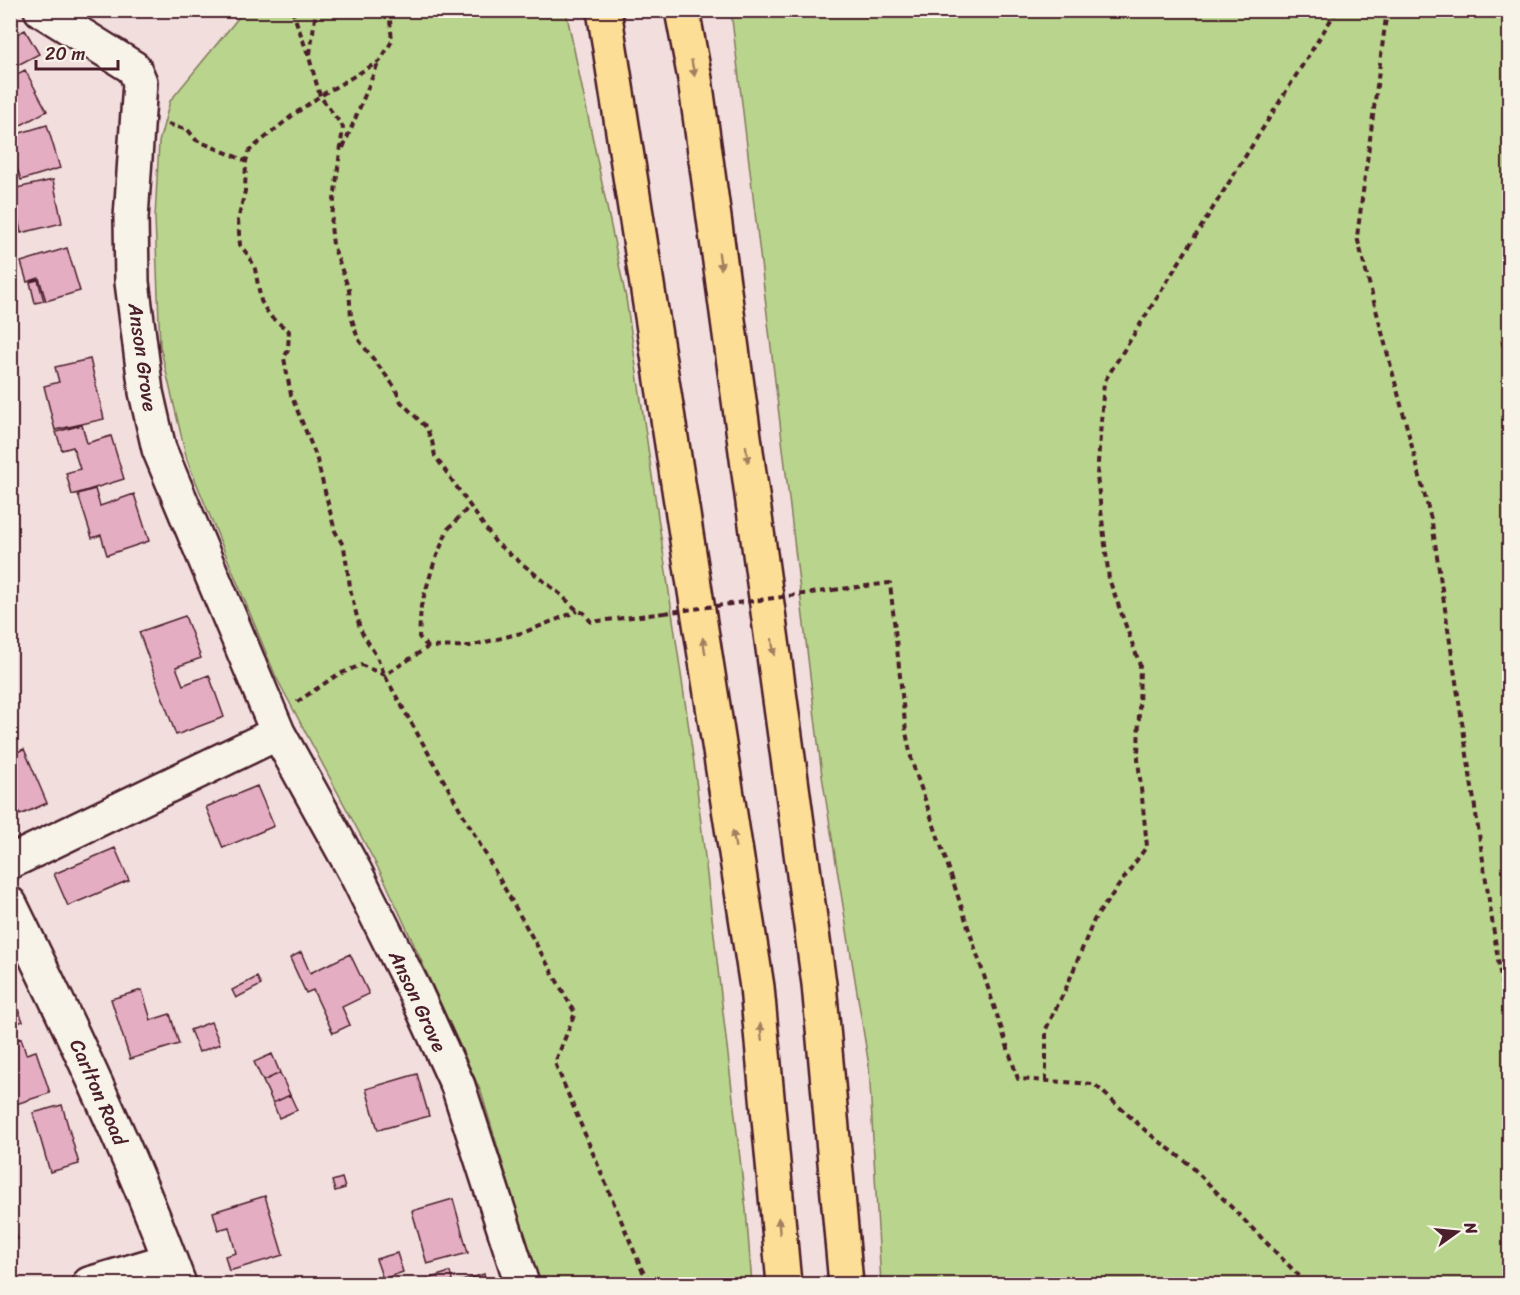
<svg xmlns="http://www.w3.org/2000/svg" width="1520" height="1295" font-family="Sriracha,sans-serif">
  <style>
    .green { fill: #b9d48c; stroke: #827a5c; stroke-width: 1.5 }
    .building { fill: #e4adc2; stroke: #4a1f2b; stroke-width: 1.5 }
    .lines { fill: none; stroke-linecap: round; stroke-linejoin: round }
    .minor-casing { stroke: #4a1f2b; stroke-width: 38 }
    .highway-casing { stroke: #4a1f2b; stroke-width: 38 }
    .path { stroke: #4a1f2b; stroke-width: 4; stroke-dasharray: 6 4.5; stroke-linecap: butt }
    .minor { stroke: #f7f3e8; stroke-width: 33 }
    .highway { stroke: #fdde96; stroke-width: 33 }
    .path-bridge { stroke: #4a1f2b; stroke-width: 4; stroke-dasharray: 6 4.5; stroke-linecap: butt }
    .oneway { fill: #a47e60 }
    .labels { text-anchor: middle; stroke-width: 5; stroke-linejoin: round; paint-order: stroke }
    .street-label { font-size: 20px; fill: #4a1f2b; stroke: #f7f3e8 }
  </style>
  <rect width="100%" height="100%" fill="#f1dedd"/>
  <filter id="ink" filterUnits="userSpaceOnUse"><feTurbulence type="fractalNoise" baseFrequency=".0167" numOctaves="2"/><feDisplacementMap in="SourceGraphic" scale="12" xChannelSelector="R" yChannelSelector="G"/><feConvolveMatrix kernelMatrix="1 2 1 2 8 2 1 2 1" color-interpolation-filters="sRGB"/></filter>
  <g filter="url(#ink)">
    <path class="green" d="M 237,11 L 566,11 L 626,298 L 694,763 L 746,1210 L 752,1284 L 539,1284 L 481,1092 L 385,881 L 276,677 L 187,460 L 160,346 L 155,218 L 159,142 L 170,101 L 239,17 Z
      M 731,11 L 1509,11 L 1509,1284 L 881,1284 L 869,1066 L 822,776 Z"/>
    <path class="building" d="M 25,30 L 39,54 L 10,69 L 10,38 Z
      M 25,70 L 47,111 L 10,131 L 10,78 Z
      M 47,125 L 60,168 L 21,180 L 10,146 L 10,136 Z
      M 53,180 L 62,223 L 21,233 L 12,189 Z
      M 67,248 L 80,291 L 46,301 L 39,278 L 27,282 L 21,262 Z
      M 38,280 L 44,301 L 35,303 L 30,282 Z
      M 90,359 L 104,419 L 55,430 L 44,386 L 59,382 L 55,367 Z
      M 82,425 L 87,443 L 111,436 L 124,479 L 72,495 L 66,473 L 80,469 L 73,447 L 62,450 L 56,432 Z
      M 95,489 L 100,506 L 134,494 L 149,541 L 107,555 L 101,535 L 92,538 L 78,494 Z
      M 185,616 L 201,658 L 176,667 L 183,685 L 209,675 L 224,717 L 176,735 L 139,632 Z
      M 10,725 L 16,739 L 10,741 Z
      M 24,749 L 47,803 L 20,815 L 10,794 L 10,755 Z
      M 257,786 L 274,826 L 223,848 L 206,807 Z
      M 115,848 L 129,880 L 68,906 L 54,874 Z
      M 301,952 L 310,973 L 350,954 L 369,994 L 342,1007 L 350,1025 L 333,1033 L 313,990 L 306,993 L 290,958 Z
      M 257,977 L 261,985 L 236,998 L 232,990 Z
      M 142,990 L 151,1020 L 170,1014 L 179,1044 L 130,1059 L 111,999 Z
      M 10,991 L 23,1021 L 10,1026 Z
      M 211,1022 L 220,1044 L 199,1052 L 190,1030 Z
      M 21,1038 L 26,1054 L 36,1051 L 50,1093 L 10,1106 L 10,1042 Z
      M 272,1054 L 280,1073 L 263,1081 L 254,1062 Z
      M 280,1073 L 290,1095 L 273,1103 L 263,1081 Z
      M 417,1074 L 429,1116 L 378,1130 L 366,1089 Z
      M 290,1095 L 297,1110 L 279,1118 L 273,1103 Z
      M 62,1105 L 79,1164 L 50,1172 L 33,1113 Z
      M 342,1178 L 345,1188 L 335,1191 L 332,1181 Z
      M 265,1196 L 283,1255 L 229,1271 L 225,1256 L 236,1253 L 229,1227 L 218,1230 L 213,1212 Z
      M 453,1199 L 468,1253 L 427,1264 L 412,1211 Z
      M 10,1223 L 18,1239 L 10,1243 Z
      M 397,1253 L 403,1272 L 383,1279 L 376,1259 Z
      M 450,1272 L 453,1284 L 484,1274 L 487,1284 L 429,1284 L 427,1279 Z"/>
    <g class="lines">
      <g class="minor-casing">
        <path id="minor" d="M 41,10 L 134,68 L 140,82 L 131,218 L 132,282 L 146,392 L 159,449 L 278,733 L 354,870 L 416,994 L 458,1086 L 522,1284
          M 10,862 L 278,733
          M 10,904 C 71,1029 131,1154 179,1284
          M 89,1284 L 170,1260"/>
      </g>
      <g class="highway-casing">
        <path id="highway" d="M 604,10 L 757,987 L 784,1284
          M 682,10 L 695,79 L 819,984 L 846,1284"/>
      </g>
      <path class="path" d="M 292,10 L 309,57 L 320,96 L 343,127 L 331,225 L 333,245 L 349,290 L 351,316 L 358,339 L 394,386 L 401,402 L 426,427 L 432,441 L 435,456 L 496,543 L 560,594 L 578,611 L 584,613 L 591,622 L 664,613
        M 389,10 L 392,41 L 380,61 L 320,96 L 293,115 L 250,150 L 246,161 L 245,191 L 238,220 L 240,245 L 249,256 L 255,269 L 261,301 L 266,310 L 272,318 L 289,331 L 288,350 L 284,358 L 291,395 L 316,456 L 335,531 L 344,547 L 351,593 L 360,629 L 377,657 L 386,678 L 575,1013 L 555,1063 L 642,1270 L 652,1284
        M 1387,10 L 1357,237 L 1432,523 L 1510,1039
        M 310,54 L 316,10
        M 168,124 L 188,130 L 196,140 L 246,161
        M 343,148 L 379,61
        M 1510,339 L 1502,338 L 1510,386
        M 833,590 L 890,583 L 906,732 L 912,762 L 947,863 L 1018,1079 L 1094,1084 L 1147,1132 L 1189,1164 L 1307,1284
        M 428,647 L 419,637 L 421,606 L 434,563 L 448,529 L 469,507
        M 297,702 L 337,675 L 361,665 L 385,675 L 428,647 L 470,646 L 525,632 L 578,611
        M 1046,1081 L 1046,1029 L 1067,986 L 1094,920 L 1147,846 L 1138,759 L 1140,665 L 1109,579 L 1097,476 L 1104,382 L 1337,10"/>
      <use href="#minor" class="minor"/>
      <use href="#highway" class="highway"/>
      <path class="path-bridge" d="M 664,613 L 833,590"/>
    </g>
    <defs><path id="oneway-solid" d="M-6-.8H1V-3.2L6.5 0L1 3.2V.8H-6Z" transform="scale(1.5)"/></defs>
    <g class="oneway">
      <use href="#oneway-solid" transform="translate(693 68) rotate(79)"/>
      <use href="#oneway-solid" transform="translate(720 261) rotate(82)"/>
      <use href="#oneway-solid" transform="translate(747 454) rotate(82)"/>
      <use href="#oneway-solid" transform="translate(704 646) rotate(-99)"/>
      <use href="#oneway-solid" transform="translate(773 647) rotate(82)"/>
      <use href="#oneway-solid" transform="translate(734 839) rotate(-99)"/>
      <use href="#oneway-solid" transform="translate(761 1032) rotate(-95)"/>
      <use href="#oneway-solid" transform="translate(779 1226) rotate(-95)"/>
    </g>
  </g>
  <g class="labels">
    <g class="street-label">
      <text transform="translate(143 357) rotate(82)" y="7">Anson Grove</text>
      <text transform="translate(418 1001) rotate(65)" y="7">Anson Grove</text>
      <text transform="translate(99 1092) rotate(66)" y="7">Carlton Road</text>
    </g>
  </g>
  <rect width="1520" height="1295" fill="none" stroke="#f7f3e8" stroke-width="36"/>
  <rect x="18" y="18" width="1484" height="1259" fill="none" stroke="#4a1f2b" stroke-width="2" filter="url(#ink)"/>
  <g transform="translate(1457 1232) rotate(75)" stroke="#f7f3e8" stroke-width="4.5" paint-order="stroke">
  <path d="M0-4.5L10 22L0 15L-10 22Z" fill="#4a1f2b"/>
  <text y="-9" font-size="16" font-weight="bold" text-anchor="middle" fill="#4a1f2b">N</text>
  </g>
  <path d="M36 60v9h82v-9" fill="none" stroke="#4a1f2b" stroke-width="3"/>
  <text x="45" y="60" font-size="18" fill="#4a1f2b" stroke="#f7f3e8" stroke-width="4.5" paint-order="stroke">20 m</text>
</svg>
